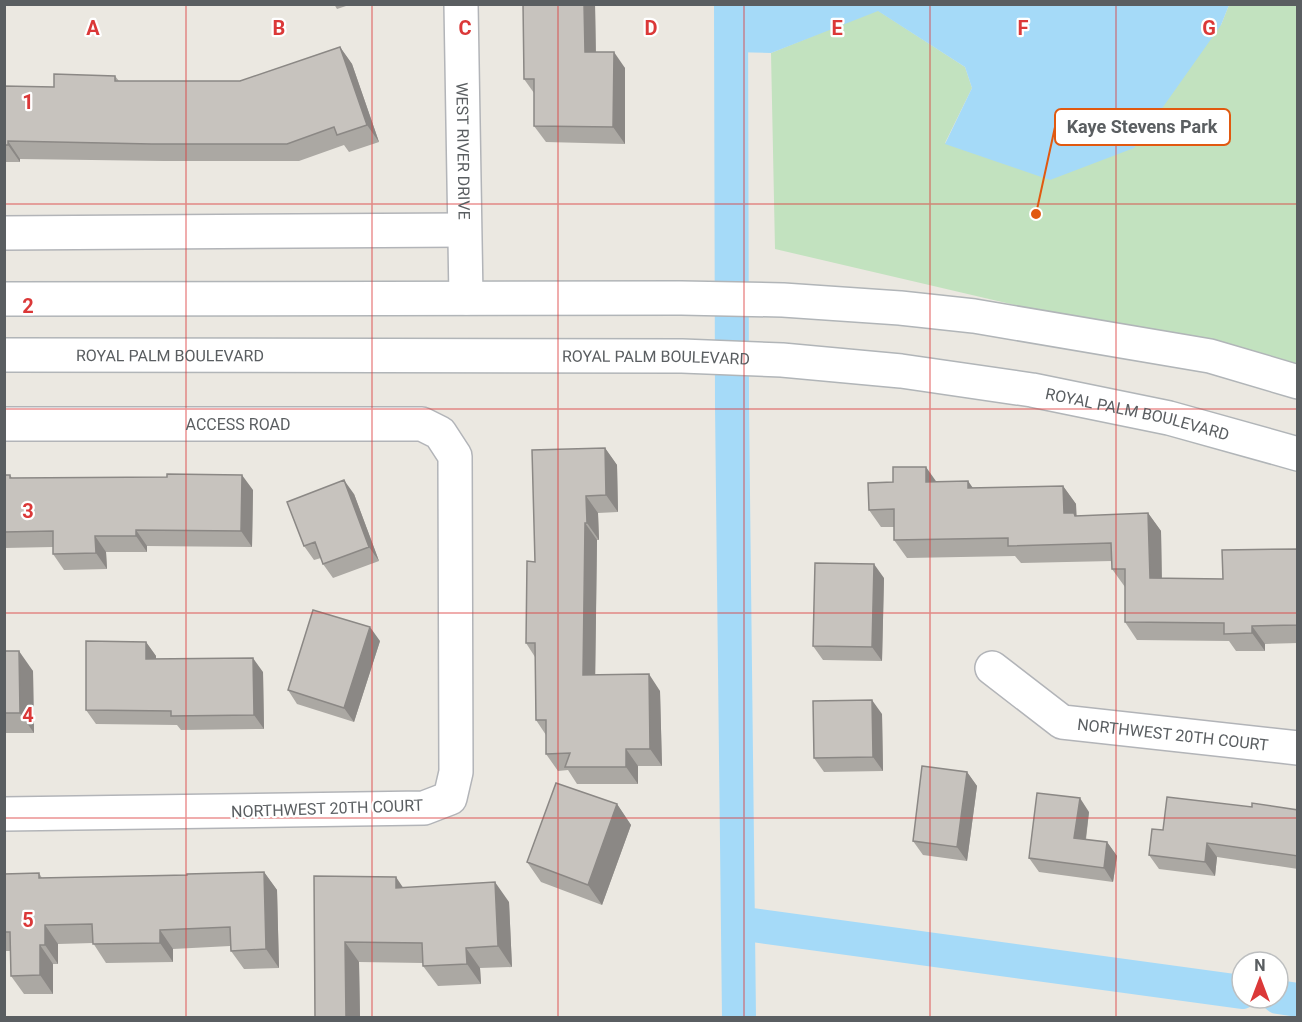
<svg xmlns="http://www.w3.org/2000/svg" width="1302" height="1022" font-family="Roboto,sans-serif">
  <style>
    .green { fill: #c2e2bf }
    .water { fill: #a5daf8 }
    .lines { fill: none; stroke-linecap: round; stroke-linejoin: round }
    .canal { stroke: #a5daf8; stroke-width: 34 }
    .street-casing { stroke: #b2b4b8; stroke-width: 36 }
    .secondary-casing { stroke: #b1b5b8; stroke-width: 36 }
    .street { stroke: #fff; stroke-width: 33 }
    .secondary { stroke: #fff; stroke-width: 33 }
    .wall { fill: #aba8a3 }
    .shaded-wall { fill: #8b8885 }
    .building { fill: #c7c3be; stroke: #8b8885; stroke-width: 1.5 }
    .grid { fill: none; stroke: #db3838; stroke-width: 1.5; stroke-opacity: 0.55 }
    .labels { text-anchor: middle; stroke-width: 4.5; stroke-linejoin: round; paint-order: stroke }
    .street-label { font-size: 16px; fill: #5a5e61; stroke: #fff }
    .grid-label { font-size: 20px; text-anchor: middle; font-weight: bold; fill: #db3838; stroke: #fff; stroke-width: 4.5; stroke-linejoin: round; paint-order: stroke }
    .leader { fill: none; stroke: #e15910; stroke-width: 2 }
    .callout-dot { fill: #e15910; stroke: #fff; stroke-width: 2 }
    .callout { fill: #fff; stroke: #e15910; stroke-width: 2 }
    .callout-label { font-size: 18px; text-anchor: middle; font-weight: bold; fill: #5a5e61 }
  </style>
  <rect width="100%" height="100%" fill="#ebe8e1"/>
  <path class="green" d="M 1229,5 L 1297,5 L 1297,371 L 775,249 L 771,53 L 877,10 L 965,67 L 972,88 L 945,143 L 1221,25 Z"/>
  <path class="water" d="M 731,5 L 731,4 L 1229,5 L 1221,25 L 1134,148 L 1050,180 L 945,144 L 972,88 L 965,67 L 878,11 L 771,53 L 731,52 Z"/>
  <g class="lines">
    <path class="canal" d="M 731,4 L 732,406 L 739,1018
      M 738,923 L 1242,992
      M 1278,997 L 1298,1000"/>
    <g class="street-casing">
      <g id="street">
        <path id="s1" d="M 461,4 L 466,298"/>
        <path d="M 4,233 L 464,230"/>
        <path id="s2" d="M 4,424 L 422,424 L 440,433 L 455,456 L 456,772 L 450,798 L 424,808 L 4,814"/>
        <path id="s3" d="M 992,668 L 1062,722 L 1298,748"/>
      </g>
    </g>
    <g class="secondary-casing">
      <g id="secondary">
        <path d="M 4,299 L 681,298 L 783,300 L 900,308 L 974,316 L 1210,356 L 1298,382"/>
        <path id="s4" d="M 4,355 L 682,356 L 782,360 L 901,371 L 1032,390 L 1169,418 L 1298,454"/>
      </g>
    </g>
    <use href="#street" class="street"/>
    <use href="#secondary" class="secondary"/>
  </g>
  <path class="wall" d="M 334,4 L 352,4 L 337,9 Z
    M 523,4 L 595,4 L 596,52 L 625,68 L 625,144 L 546,142 L 534,126 L 534,93 L 524,79 Z
    M 340,47 L 352,64 L 379,142 L 349,152 L 344,145 L 299,161 L 164,161 L 20,159 L 20,162 L 4,162 L 4,86 L 54,87 L 115,76 L 119,81 L 240,81 Z
    M 605,448 L 617,465 L 618,512 L 598,513 L 599,540 L 597,540 L 595,675 L 660,691 L 662,766 L 638,766 L 638,784 L 577,784 L 568,770 L 558,771 L 546,754 L 546,735 L 536,720 L 535,657 L 526,643 L 535,562 Z
    M 4,475 L 10,475 L 12,478 L 253,490 L 252,547 L 147,546 L 147,552 L 106,552 L 107,569 L 64,570 L 53,554 L 53,547 L 4,548 Z
    M 968,481 L 973,488 L 1063,486 L 1076,504 L 1077,516 L 1148,513 L 1161,531 L 1162,578 L 1223,579 L 1298,549 L 1298,643 L 1265,644 L 1265,651 L 1236,651 L 1229,641 L 1137,640 L 1125,622 L 1125,587 L 1112,569 L 1112,561 L 1021,563 L 1015,556 L 907,558 L 894,540 L 894,527 L 881,527 L 869,510 L 893,482 Z
    M 354,494 L 379,561 L 333,578 L 323,564 L 321,558 L 314,560 L 304,546 Z
    M 884,578 L 882,661 L 823,660 L 813,646 Z
    M 380,641 L 354,722 L 297,704 L 288,690 Z
    M 146,642 L 156,656 L 156,659 L 263,672 L 264,729 L 181,730 L 177,725 L 96,724 L 86,710 Z
    M 4,651 L 33,671 L 34,733 L 4,733 Z
    M 882,714 L 883,771 L 824,772 L 814,758 Z
    M 967,772 L 977,786 L 967,861 L 923,855 L 913,841 Z
    M 617,804 L 631,825 L 602,905 L 541,882 L 527,862 Z
    M 1252,807 L 1298,810 L 1298,869 L 1217,857 L 1215,876 L 1159,869 L 1149,855 L 1163,830 Z
    M 1089,812 L 1086,840 L 1107,842 L 1117,856 L 1113,882 L 1039,872 L 1029,858 Z
    M 264,872 L 277,890 L 279,968 L 244,969 L 231,951 L 230,946 L 173,949 L 173,962 L 106,963 L 93,943 L 58,944 L 58,964 L 53,964 L 53,994 L 24,994 L 11,976 L 10,951 L 4,951 L 4,874 L 39,873 L 42,878 L 187,875 Z
    M 314,876 L 403,887 L 509,902 L 512,967 L 480,968 L 481,984 L 438,986 L 423,966 L 423,963 L 359,962 L 360,1017 L 315,1017 Z"/>
  <path class="shaded-wall" d="M 584,4 L 595,4 L 596,68 L 585,52 Z
    M 340,47 L 352,64 L 379,142 L 367,125 Z
    M 614,52 L 625,68 L 625,144 L 613,127 Z
    M 8,141 L 20,159 L 20,162 L 8,145 Z
    M 605,448 L 617,465 L 618,512 L 606,495 Z
    M 926,467 L 938,484 L 926,482 Z
    M 242,475 L 253,490 L 252,547 L 241,531 Z
    M 344,480 L 354,494 L 379,561 L 369,547 Z
    M 968,481 L 980,499 L 968,488 Z
    M 1063,486 L 1076,504 L 1076,515 L 1087,531 L 1064,513 Z
    M 586,496 L 598,513 L 599,540 L 587,523 Z
    M 1148,513 L 1161,531 L 1162,596 L 1150,578 Z
    M 585,523 L 597,540 L 595,692 L 583,675 Z
    M 136,530 L 147,546 L 147,552 L 136,536 Z
    M 95,536 L 106,552 L 107,569 L 96,553 Z
    M 874,564 L 884,578 L 882,661 L 872,647 Z
    M 1252,626 L 1265,644 L 1265,651 L 1252,633 Z
    M 370,627 L 380,641 L 354,722 L 344,708 Z
    M 146,642 L 156,656 L 156,673 L 146,659 Z
    M 19,651 L 33,671 L 34,733 L 20,713 Z
    M 253,658 L 263,672 L 264,729 L 254,715 Z
    M 649,674 L 660,691 L 662,766 L 650,749 Z
    M 872,700 L 882,714 L 883,771 L 873,757 Z
    M 626,749 L 638,766 L 638,784 L 626,767 Z
    M 967,772 L 977,786 L 967,861 L 957,847 Z
    M 1080,798 L 1089,812 L 1084,852 L 1074,838 Z
    M 617,804 L 631,825 L 602,905 L 588,885 Z
    M 1107,842 L 1117,856 L 1113,882 L 1104,868 Z
    M 1207,843 L 1217,857 L 1215,876 L 1205,862 Z
    M 264,872 L 277,890 L 279,968 L 266,949 Z
    M 396,877 L 410,898 L 396,888 Z
    M 495,882 L 509,902 L 512,967 L 498,946 Z
    M 45,925 L 58,944 L 58,964 L 45,945 Z
    M 160,930 L 173,949 L 173,962 L 160,943 Z
    M 345,942 L 359,962 L 360,1017 L 346,1017 Z
    M 40,945 L 53,964 L 53,994 L 40,975 Z
    M 466,948 L 480,968 L 481,984 L 467,964 Z"/>
  <path class="building" d="M 523,4 L 584,4 L 585,52 L 614,52 L 613,127 L 534,126 L 534,79 L 524,79 Z
    M 340,47 L 367,125 L 337,135 L 334,127 L 287,144 L 152,144 L 8,141 L 8,145 L 4,145 L 4,86 L 54,87 L 54,74 L 115,76 L 115,81 L 240,81 Z
    M 605,448 L 606,495 L 586,496 L 587,523 L 585,523 L 583,675 L 649,674 L 650,749 L 626,749 L 626,767 L 565,767 L 570,753 L 546,754 L 546,720 L 536,720 L 535,643 L 526,643 L 527,561 L 535,562 L 532,450 Z
    M 893,467 L 926,467 L 926,482 L 968,481 L 968,488 L 1063,486 L 1064,513 L 1074,513 L 1075,516 L 1148,513 L 1150,578 L 1223,579 L 1222,550 L 1298,549 L 1298,625 L 1252,626 L 1252,633 L 1224,634 L 1224,623 L 1125,622 L 1125,569 L 1112,569 L 1111,543 L 1008,546 L 1008,538 L 894,540 L 894,509 L 869,510 L 868,483 L 893,482 Z
    M 167,474 L 242,475 L 241,531 L 136,530 L 136,536 L 95,536 L 96,553 L 53,554 L 53,531 L 4,532 L 4,475 L 10,475 L 10,478 L 167,477 Z
    M 344,480 L 369,547 L 323,564 L 315,542 L 304,546 L 287,502 Z
    M 815,563 L 874,564 L 872,647 L 813,646 Z
    M 313,610 L 370,627 L 344,708 L 288,690 Z
    M 86,641 L 146,642 L 146,659 L 253,658 L 254,715 L 171,716 L 171,711 L 86,710 Z
    M 4,651 L 19,651 L 20,713 L 4,713 Z
    M 872,700 L 873,757 L 814,758 L 813,701 Z
    M 922,766 L 967,772 L 957,847 L 913,841 Z
    M 556,783 L 617,804 L 588,885 L 527,862 Z
    M 1037,793 L 1080,798 L 1074,838 L 1107,842 L 1104,868 L 1029,858 Z
    M 1167,797 L 1252,807 L 1252,803 L 1298,810 L 1298,856 L 1207,843 L 1205,862 L 1149,855 L 1152,829 L 1163,830 Z
    M 264,872 L 266,949 L 231,951 L 230,927 L 160,930 L 160,943 L 93,944 L 92,924 L 45,925 L 45,945 L 40,945 L 40,975 L 11,976 L 10,932 L 4,932 L 4,874 L 39,873 L 39,878 L 187,875 L 187,874 Z
    M 314,876 L 396,877 L 396,888 L 495,882 L 498,946 L 466,948 L 467,964 L 423,966 L 422,943 L 345,942 L 346,1017 L 315,1017 Z"/>
  <path class="grid" d="M 186,4 L 186,1018M 372,4 L 372,1018M 558,4 L 558,1018M 744,4 L 744,1018M 930,4 L 930,1018M 1116,4 L 1116,1018M 4,204 L 1298,204M 4,409 L 1298,409M 4,613 L 1298,613M 4,818 L 1298,818"/>
  <g class="labels">
    <g class="street-label">
      <text dy="6" stroke="none"><textPath href="#s1" startOffset="147">WEST RIVER DRIVE</textPath></text>
      <text dy="6" stroke="none"><textPath href="#s4" startOffset="166">ROYAL PALM BOULEVARD</textPath></text>
      <text dy="6" stroke="none"><textPath href="#s4" startOffset="652">ROYAL PALM BOULEVARD</textPath></text>
      <text dy="6" stroke="none"><textPath href="#s4" startOffset="1138">ROYAL PALM BOULEVARD</textPath></text>
      <text dy="6" stroke="none"><textPath href="#s2" startOffset="234">ACCESS ROAD</textPath></text>
      <text dy="6" stroke="none"><textPath href="#s3" startOffset="200">NORTHWEST 20TH COURT</textPath></text>
      <text transform="translate(327 808) rotate(-2)" y="6">NORTHWEST 20TH COURT</text>
    </g>
  </g>
  <g class="grid-label">
    <text x="93" y="35">A</text>
    <text x="279" y="35">B</text>
    <text x="465" y="35">C</text>
    <text x="651" y="35">D</text>
    <text x="837" y="35">E</text>
    <text x="1023" y="35">F</text>
    <text x="1209" y="35">G</text>
    <text x="28" y="109">1</text>
    <text x="28" y="313">2</text>
    <text x="28" y="518">3</text>
    <text x="28" y="722">4</text>
    <text x="28" y="927">5</text>
  </g>
  <path class="leader" d="M1036 214L1055 127"/>
  <circle class="callout-dot" cx="1036" cy="214" r="6"/>
  <rect class="callout" x="1055" y="109" width="175" height="36" rx="6"/>
  <g class="callout-label">
    <text x="1142" y="133">Kaye Stevens Park</text>
  </g>
  <rect width="1302" height="1022" fill="none" stroke="#5a5e61" stroke-width="12"/>
  <g transform="translate(1260 980)"><circle r="28" fill="#ffffff" stroke="#bdbfc0" stroke-width="1.5"/>
  <path d="M0-4.5L10 22L0 15L-10 22Z" fill="#db3838"/>
  <text y="-9" font-size="16" font-weight="bold" text-anchor="middle" fill="#5a5e61">N</text>
  </g>
</svg>
